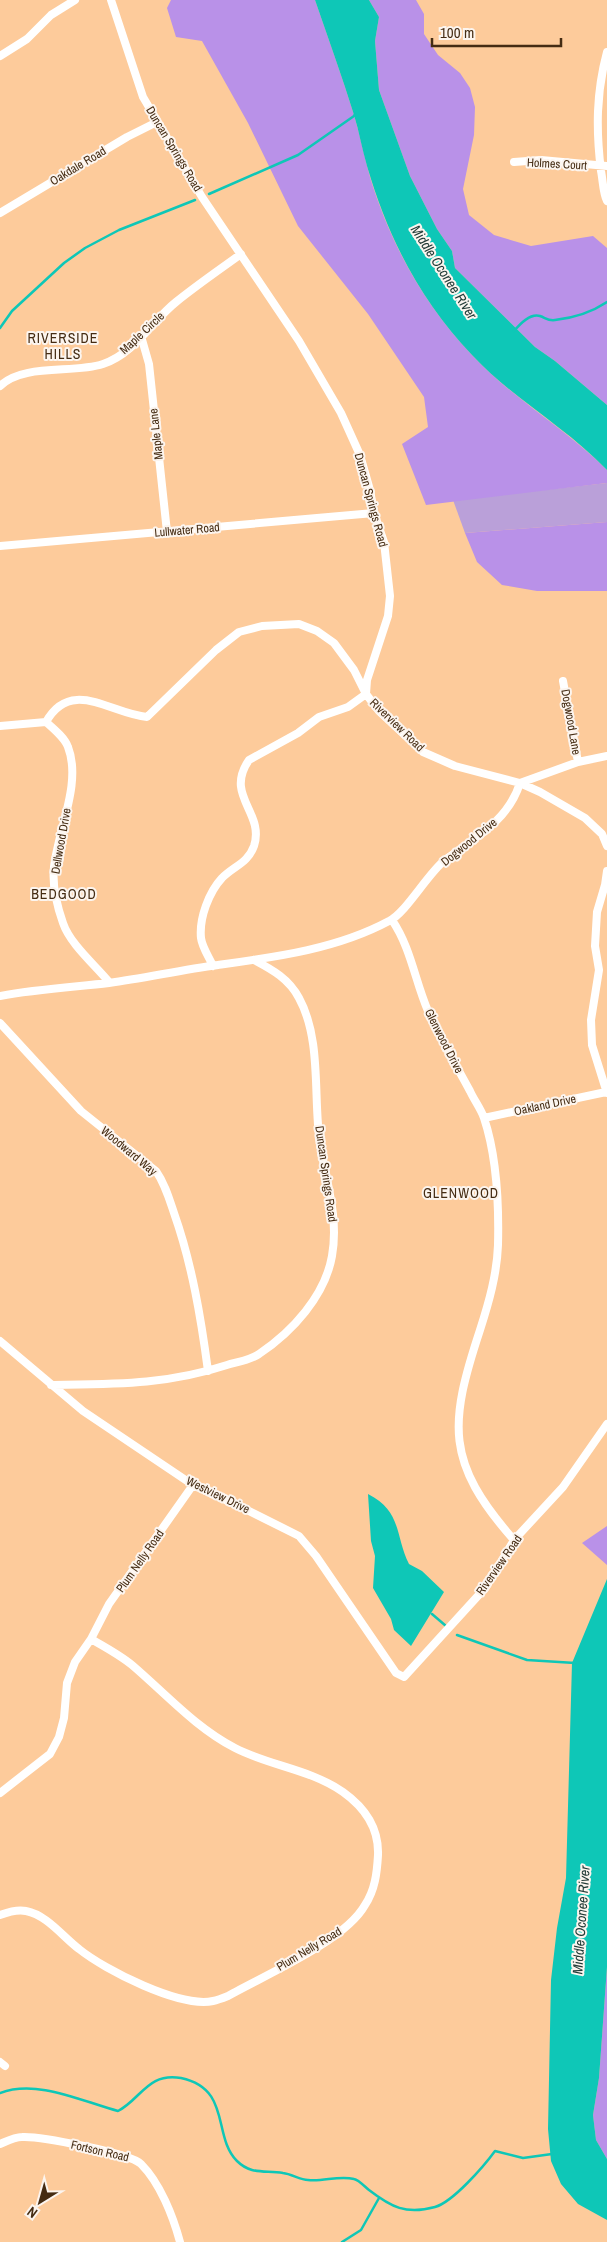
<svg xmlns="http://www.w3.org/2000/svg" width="607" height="2242" font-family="'Archivo Narrow',sans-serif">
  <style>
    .green { fill: #baa0d9 }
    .forest { fill: #b991e8 }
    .water { fill: #0ec7b7 }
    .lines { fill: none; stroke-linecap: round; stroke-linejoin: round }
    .stream { stroke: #0ec7b7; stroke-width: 2.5 }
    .street { stroke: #fff; stroke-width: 8 }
    .labels { text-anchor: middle; stroke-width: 4; stroke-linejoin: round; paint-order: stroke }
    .street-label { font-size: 12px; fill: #452c13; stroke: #fcf5ef }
    .water-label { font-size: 14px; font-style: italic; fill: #223b37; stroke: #fcf5ef }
    .neighbourhood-label { font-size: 14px; letter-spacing: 1px; fill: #452c13; stroke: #fcf5ef }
  </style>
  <rect width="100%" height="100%" fill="#fdcb9b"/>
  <path class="green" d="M 607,483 L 607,522 L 465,533 L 453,500 Z"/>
  <path class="forest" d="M 171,0 L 315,0 C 328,38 342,76 354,115 C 360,135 364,156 370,177 C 391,245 423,303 472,355 C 513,399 565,428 607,470 L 607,483 L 426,505 L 402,444 L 428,427 L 424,397 L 368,314 L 298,226 L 248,123 L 202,41 L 176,37 L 167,8 Z
    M 369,0 L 416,0 L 424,14 L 424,34 L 438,55 L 460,73 L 470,88 L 475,107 L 474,135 L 463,189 L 469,215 L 494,235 L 531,246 L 593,236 L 607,248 L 607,405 L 555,361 L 535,347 L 455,268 L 452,251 L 437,229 L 410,176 L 379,90 L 375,41 L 379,17 Z
    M 607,522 L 607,591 L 537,591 L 502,585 L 477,562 L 465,533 Z
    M 607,1526 L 607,1565 L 582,1543 Z
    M 607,1967 L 607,2159 L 596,2140 L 593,2115 L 599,2078 Z"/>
  <path class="water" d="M 315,0 L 369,0 L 379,17 L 375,41 L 379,90 L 410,176 L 437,229 L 452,251 L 455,268 L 535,347 L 555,361 L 607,405 L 607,470 C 566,427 513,399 472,355 C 420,300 388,238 367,166 C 362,149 359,131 354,115 C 342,76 328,38 315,0 Z
    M 368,1494 C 402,1511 395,1536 409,1564 L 422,1571 L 444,1592 L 411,1646 L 394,1630 L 391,1619 L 373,1588 L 375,1556 L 371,1541 Z
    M 607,1579 L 607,1967 L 599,2078 L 593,2115 L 596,2140 L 607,2159 L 607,2220 L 578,2204 L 561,2184 L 551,2161 L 548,2129 L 551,1980 L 557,1928 L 566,1878 L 572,1663 Z"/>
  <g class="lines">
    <path class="stream" d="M 209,194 L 298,155 L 354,116 L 355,114
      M 0,328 L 12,311 L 64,263 L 85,248 L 119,230 L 195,200
      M 514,331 C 520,324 530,313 540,316 C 546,318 548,321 555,320 C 573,318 592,312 607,302
      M 432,1614 L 446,1626
      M 457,1635 L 527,1660 L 575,1663
      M 0,2093 C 37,2079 81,2101 118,2111 C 141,2099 148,2072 181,2078 C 232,2089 212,2136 237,2161 C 251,2175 265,2170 283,2173 C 292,2174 300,2180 308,2180 C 323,2182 339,2175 354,2179 C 359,2180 365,2187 369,2190 C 391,2207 406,2215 435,2207 C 453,2202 484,2166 495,2151 L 523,2158 L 552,2154
      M 342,2242 L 361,2230 L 379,2198"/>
    <path class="street" d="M 111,0 L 143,97 L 202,197 L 299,341 L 341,413 L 360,455 L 370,490 L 374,513 L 384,542 L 390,596 L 388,616 L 367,680 L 366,694 L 348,707 L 319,717 L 298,733 L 249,760 C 224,796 265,812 254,846 C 248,863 234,866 222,878 C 209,892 199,918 201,938 C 202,947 209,957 213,966
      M 607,52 C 596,93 596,130 601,171 C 603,181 603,193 607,201
      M 0,56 L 27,39 L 51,15 L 75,0
      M 514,162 L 541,160 L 607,166
      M 0,213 L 127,137 L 157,122
      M 141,336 L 149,364 L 167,532
      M 0,386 C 24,363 73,374 103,364 C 134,354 152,321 176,302 C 197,285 219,270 241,254
      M 0,546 L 374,513
      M 563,681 L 578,762
      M 46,722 C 71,677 111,714 147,717 L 216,650 L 239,632 L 262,626 L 299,624 L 317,631 L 334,643 L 354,670 L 366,694 L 379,711 L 423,752 L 455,766 L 520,783 L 540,792 L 585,818 L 602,834 L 607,846
      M 46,722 C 54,729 65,738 68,747 C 82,783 58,830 54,867 C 52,885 57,906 63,923 C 70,944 95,965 109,982
      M 0,726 L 46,722
      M 607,871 L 605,885 L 597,912 L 595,946 L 599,970 L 591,1020 L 592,1045 L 607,1093
      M 392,920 C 411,948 415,981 428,1011 C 440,1038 456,1065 470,1091 C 474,1100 481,1109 484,1118 C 497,1157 499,1204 498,1245 C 497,1274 489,1302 480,1330 C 449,1424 445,1462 514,1540
      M 0,996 C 36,989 73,987 109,983 C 145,978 181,970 218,965 C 276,957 337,949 389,921 C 406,913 428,873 445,860 C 475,838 508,821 520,783 L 578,762 L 607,756
      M 0,1023 L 81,1111 L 156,1171 C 165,1184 169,1198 174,1213 C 192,1264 201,1318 208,1371
      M 484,1118 L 606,1092
      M 0,1341 L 83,1411 L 193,1485 L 241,1507 L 299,1536 L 316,1556 L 396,1673 L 404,1677 L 486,1587 L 514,1540 L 563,1487 L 607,1424
      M 51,1385 C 114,1384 166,1385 227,1365 C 237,1362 251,1360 259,1354 C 292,1332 325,1296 332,1256 C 339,1217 326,1181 320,1144 C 313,1098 322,1040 299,998 C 289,979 273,970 254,960
      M 0,1793 L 50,1754 L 59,1737 L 64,1718 L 67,1683 L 75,1662 L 91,1639 L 109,1604 L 193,1485
      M 0,1915 C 8,1912 17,1909 26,1911 C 47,1915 63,1937 79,1949 C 105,1970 180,2008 213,2001 C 218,2000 223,1998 228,1996 C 265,1975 345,1941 365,1905 C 375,1890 377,1873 378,1855 C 379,1828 364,1807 343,1792 C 310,1769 270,1766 235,1748 C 196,1728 166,1694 132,1665 C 120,1655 105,1647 91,1639
      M 0,2062 L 5,2066
      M 0,2144 C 7,2141 15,2137 22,2137 C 39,2136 130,2153 141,2164 C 160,2183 173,2216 180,2242"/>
  </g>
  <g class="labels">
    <g class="street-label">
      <text transform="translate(174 149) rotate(59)" y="4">Duncan Springs Road</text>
      <text transform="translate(557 164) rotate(3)" y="4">Holmes Court</text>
      <text transform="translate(78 166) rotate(-31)" y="4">Oakdale Road</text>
      <text transform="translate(142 333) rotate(-43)" y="4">Maple Circle</text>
      <text transform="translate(156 434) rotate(-96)" y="4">Maple Lane</text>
      <text transform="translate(371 500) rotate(75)" y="4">Duncan Springs Road</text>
      <text transform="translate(187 530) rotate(-5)" y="4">Lullwater Road</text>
      <text transform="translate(571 722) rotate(80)" y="4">Dogwood Lane</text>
      <text transform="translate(397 725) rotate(44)" y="4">Riverview Road</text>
      <text transform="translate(61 841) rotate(-80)" y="4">Dellwood Drive</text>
      <text transform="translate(469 842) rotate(-39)" y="4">Dogwood Drive</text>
      <text transform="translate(444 1041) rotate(63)" y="4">Glenwood Drive</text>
      <text transform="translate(545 1105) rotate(-12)" y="4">Oakland Drive</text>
      <text transform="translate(129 1151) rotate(40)" y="4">Woodward Way</text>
      <text transform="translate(326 1174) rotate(82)" y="4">Duncan Springs Road</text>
      <text transform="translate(218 1495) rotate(26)" y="4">Westview Drive</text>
      <text transform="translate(140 1561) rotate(-55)" y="4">Plum Nelly Road</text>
      <text transform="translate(499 1565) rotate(-55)" y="4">Riverview Road</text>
      <text transform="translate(309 1949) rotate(-31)" y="4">Plum Nelly Road</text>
      <text transform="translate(100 2151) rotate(13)" y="4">Fortson Road</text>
    </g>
    <g class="water-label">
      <text transform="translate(444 272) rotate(57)" y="5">Middle Oconee River</text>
      <text transform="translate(581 1920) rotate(-86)" y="5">Middle Oconee River</text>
    </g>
    <g class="neighbourhood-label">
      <text x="63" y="343">RIVERSIDE<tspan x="63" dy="16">HILLS</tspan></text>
      <text x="64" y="899">BEDGOOD</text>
      <text x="461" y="1198">GLENWOOD</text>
    </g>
  </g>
  <g transform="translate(40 2202) rotate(217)" stroke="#fcf5ef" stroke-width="4" paint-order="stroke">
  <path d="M0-4L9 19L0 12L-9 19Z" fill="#452c13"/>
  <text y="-8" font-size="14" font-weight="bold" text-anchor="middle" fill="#452c13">N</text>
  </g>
  <path d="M432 38v8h129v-8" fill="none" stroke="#452c13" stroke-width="2.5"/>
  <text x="440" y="38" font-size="15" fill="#452c13" stroke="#fcf5ef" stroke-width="4" paint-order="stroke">100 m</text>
</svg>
